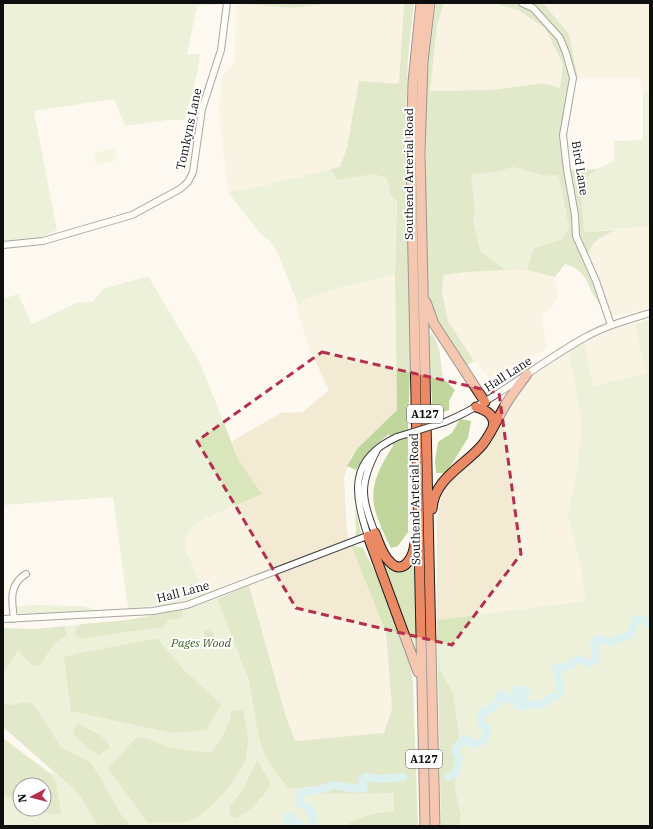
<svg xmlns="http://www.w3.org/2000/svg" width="653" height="829" font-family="'IBM Plex Serif',serif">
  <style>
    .farmland { fill: #f2ead2 }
    .green { fill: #d9e6bc; fill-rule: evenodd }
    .forest { fill: #c0d69d }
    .pitch { fill: #e8eecd }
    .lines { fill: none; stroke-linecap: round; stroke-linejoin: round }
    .river { stroke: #b9e6f2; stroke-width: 8 }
    .minor-casing { stroke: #414141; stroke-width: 8 }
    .highway-casing { stroke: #1f1f1f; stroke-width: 11 }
    .minor { stroke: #fff; stroke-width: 6 }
    .highway { stroke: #ea8963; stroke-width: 9 }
    .minor-bridge-casing { stroke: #414141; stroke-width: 8; stroke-linecap: butt }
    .minor-bridge { stroke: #fff; stroke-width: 6 }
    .marked { fill: none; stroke: #b4304d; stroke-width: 3; stroke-dasharray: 8 5; stroke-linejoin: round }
    .labels { text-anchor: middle; stroke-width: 4; stroke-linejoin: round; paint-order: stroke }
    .shield { fill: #fff; stroke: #565656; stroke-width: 1 }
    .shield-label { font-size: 11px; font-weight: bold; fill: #0e0e0e }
    .street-label { font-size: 12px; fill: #0e0e0e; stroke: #fff }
    .park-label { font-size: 12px; font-style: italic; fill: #3b6123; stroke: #fff }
  </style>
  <rect width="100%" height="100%" fill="#fef9f0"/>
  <path class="farmland" d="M 236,3 L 291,8 L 335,3 L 404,3 L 399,84 L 347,148 L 340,167 L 251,189 L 228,192 L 219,110 L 222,77 L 235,61 Z
    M 444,3 L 493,3 L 518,10 L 545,28 L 563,64 L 560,88 L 543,83 L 491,90 L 430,91 L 437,26 Z
    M 543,3 L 650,3 L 650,93 L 643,93 L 641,78 L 579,78 L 569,34 Z
    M 650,226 L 650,308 L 626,314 L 611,315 L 598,276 L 588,255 L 590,247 L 606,234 L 616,230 Z
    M 526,269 L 555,277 L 558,297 L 554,304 L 541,315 L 547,348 L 512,371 L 489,377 L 474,361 L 448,321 L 442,292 L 444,275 L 465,272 Z
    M 395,275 L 397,410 L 357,449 L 351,457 L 344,477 L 347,533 L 386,632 L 392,709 L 384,733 L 295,742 L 286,717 L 247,576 L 205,594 L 185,549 L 186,536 L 197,522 L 262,494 L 239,461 L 232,441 L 281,413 L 303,412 L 329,390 L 310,350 L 297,310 L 306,299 L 341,287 Z
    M 635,324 L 646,373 L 593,386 L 584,343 L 620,326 Z
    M 569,351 L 582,426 L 577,472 L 568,516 L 582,572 L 585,601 L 437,620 L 437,518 L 442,494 L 452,477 L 472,463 L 483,452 L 521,387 L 531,377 Z"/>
  <path class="green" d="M 3,3 L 237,3 L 197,6 L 187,54 L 200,54 L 197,75 L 184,120 L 167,120 L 125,126 L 114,99 L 34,111 L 57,230 L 42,237 L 9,242 L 3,248 Z
    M 359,81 L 399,84 L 395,275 L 341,287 L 306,299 L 299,307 L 278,254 L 270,241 L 259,232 L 228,192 L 251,189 L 340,167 L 347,148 Z
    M 643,93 L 650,93 L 650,226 L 584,232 L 581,182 L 597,169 L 614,161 L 614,141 L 643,140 Z
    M 513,167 L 544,176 L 558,175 L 569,227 L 562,239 L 534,248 L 527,270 L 506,270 L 481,252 L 473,221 L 471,173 L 496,172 Z
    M 148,276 L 200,363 L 239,461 L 262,494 L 197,522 L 186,536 L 185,549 L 205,594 L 168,605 L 128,608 L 113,497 L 3,505 L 3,299 L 18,294 L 32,324 L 77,303 L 93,302 L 103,289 Z
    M 650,318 L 650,826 L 460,826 L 461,816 L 455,790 L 459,734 L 453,692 L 440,670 L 437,620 L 585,601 L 582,572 L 568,516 L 577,472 L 582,426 L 569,351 L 584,343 L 593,386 L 646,373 L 635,324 Z
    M 355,508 L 361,533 L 359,537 L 355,538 L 356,529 Z
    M 351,545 L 363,548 L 376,574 L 397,629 L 386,632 Z
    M 377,552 L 385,565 L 399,572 L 412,566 L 417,555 L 418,661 Z
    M 217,599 L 249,681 L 257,728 L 291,789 L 309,787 L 321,794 L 395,792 L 394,811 C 377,811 358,815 345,826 L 131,826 L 120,813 L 99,775 L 89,761 L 62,748 L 34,705 L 28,702 L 8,705 L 3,702 L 3,674 L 18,651 L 32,666 L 40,665 L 55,643 L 67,636 L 65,626 L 81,624 L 76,629 L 124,632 L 163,628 L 169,620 L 182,618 L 182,610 ZM 157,638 L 185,671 L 64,657 L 74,654 ZM 243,710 L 248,752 L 240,770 L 227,788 L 149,739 L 169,747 L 210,753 C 222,740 228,729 231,711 ZM 73,734 L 105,752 L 99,754 L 91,751 ZM 257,760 L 262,799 L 254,804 L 229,807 L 243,789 Z
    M 30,605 L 84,606 L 93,609 L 93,610 L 25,615 L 19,614 L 15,607 Z
    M 52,771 L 78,793 L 98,826 L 3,826 L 3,795 L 20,802 L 20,809 L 38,809 L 51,815 L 56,782 L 51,774 Z"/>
  <path class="forest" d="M 237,3 L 335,3 L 291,8 Z
    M 404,3 L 414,3 L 408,58 L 406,115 L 410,369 L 408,425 L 408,532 L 398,546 L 391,548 C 369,504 365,489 393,446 L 389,434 L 371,449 L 356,470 L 347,466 L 357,449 L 397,410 L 395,275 L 397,201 L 391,196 L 387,178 L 374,174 L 337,180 L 331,169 L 340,167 L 347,148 L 359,81 L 399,84 Z
    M 436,3 L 444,3 L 437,26 L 430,91 L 491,90 L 543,83 L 560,88 L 563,64 L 545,28 L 518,10 L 493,3 L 543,3 L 569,34 L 578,77 L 573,78 L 565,135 L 570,170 L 597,169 L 581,182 L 584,232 L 616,230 C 603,235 591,242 588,254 L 598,276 L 611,315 C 607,311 602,307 598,302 C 586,286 588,270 565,264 L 555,277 L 527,270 L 534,248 L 562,239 L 569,227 L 558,175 L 544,176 L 513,167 L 496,172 L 471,174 L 475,209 L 473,221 L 481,252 L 506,270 L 466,272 L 444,275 L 444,272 L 442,292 L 448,321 L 474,361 L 464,367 C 448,340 429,316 426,283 L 426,108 L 427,74 Z
    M 432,332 L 439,348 L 443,378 L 455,390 L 449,401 L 449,410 L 433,416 L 428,340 Z
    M 460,419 L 471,421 L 468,438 L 446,473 L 436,473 L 435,461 L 438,442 L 452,433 Z
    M 249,585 L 286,717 L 295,741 L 384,733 L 392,709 L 386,632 L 397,629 L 411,669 L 413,683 L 418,826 L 345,826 C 358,815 377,812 394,811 L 394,793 L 321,794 L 309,787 L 290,789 L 278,776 L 263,752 L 257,728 L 249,681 L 217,599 Z
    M 182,610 L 183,618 L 169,620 L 163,628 L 124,632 L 81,639 L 75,634 L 76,629 L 81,624 L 127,620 Z
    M 437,620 L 440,670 L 453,692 L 459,734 L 455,790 L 461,815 L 460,826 L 441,826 Z
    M 65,626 L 67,636 L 55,643 L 40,665 L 32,666 L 18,651 L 3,674 L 3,628 L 35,629 Z
    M 207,630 L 213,632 L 214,637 L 211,641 L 207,642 L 204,639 L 204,631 Z
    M 157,638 L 185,671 L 221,704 L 207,730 L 172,733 L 71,711 L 64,657 L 74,654 Z
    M 3,702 L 8,705 L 28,702 L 34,705 L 62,748 L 89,761 L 99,775 L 120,813 L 131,826 L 98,826 L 78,793 L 3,727 Z
    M 243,709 C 245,722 250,740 247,753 C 244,773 208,816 188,821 C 175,824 160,822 148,823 L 108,768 L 137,737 L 149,739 L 169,747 L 210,753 C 222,740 228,729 231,711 Z
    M 78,724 C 90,730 106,735 110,748 L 99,755 L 91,751 L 73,734 L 75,727 Z
    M 3,738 L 51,774 L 56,782 L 61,814 L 51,815 L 38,809 L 44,809 L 44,785 L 20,785 L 20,802 L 3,795 Z
    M 257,760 L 271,784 C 263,798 250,812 235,818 L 230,815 L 229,807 L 243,789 Z"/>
  <path class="pitch" d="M 115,148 L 117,160 L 96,165 L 94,153 Z"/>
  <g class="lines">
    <path class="river" d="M 448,777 L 456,773 L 459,759 L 455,749 L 464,739 L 472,744 L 484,741 L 488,729 L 481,723 L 481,714 L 496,705 L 501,694 L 506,699 L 513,698 L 515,691 L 523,689 L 527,693 L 517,706 L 543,704 L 548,699 L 559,695 L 560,686 L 556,667 L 569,666 L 578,659 L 590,663 L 596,660 L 594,643 L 598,639 L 610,642 L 630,635 L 636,619 L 643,619 L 650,625
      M 288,826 L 287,817 L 291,816 L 301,826
      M 311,826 L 314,818 L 310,809 L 299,803 L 301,793 L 327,788 L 331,785 L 359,789 L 364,788 L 362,781 L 365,777 L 381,779 L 403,777"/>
    <g class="minor-casing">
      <path id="minor" d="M 522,3 L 533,8 L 560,38 L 566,53 L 573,78 L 563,135 L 567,170 L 575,215 L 576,236 L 596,281 L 611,325
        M 3,245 L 43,241 L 132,215 L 180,189 L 188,182 L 193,172 L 202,109 L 221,50 L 227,3
        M 445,422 C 495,401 537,364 584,338 C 605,326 627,320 650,313
        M 368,536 C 353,493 349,459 397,437
        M 3,619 L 153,611 L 187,605 L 375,533 C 361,498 359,484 377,450
        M 14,619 C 12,602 8,585 26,574"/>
    </g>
    <g class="highway-casing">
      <path id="highway" d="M 421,3 L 413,82 L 411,163 L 425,826
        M 430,3 L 423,62 L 420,152 L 435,826
        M 426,302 L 434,324 L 485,402
        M 476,407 C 486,410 496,415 493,427
        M 432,509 C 434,478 465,466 483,444 C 492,432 498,417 506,404 C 512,394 520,384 527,374
        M 375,533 C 379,543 382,555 390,562 C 404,577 414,555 415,543
        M 368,536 L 418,672"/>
    </g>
    <use href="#minor" class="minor"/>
    <use href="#highway" class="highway"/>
    <g class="minor-bridge-casing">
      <path id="minor-bridge" d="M 397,437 L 445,422"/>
    </g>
    <use href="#minor-bridge" class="minor-bridge"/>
  </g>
  <path d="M0 0H653V829H0ZM 322,352 L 499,393 L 521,554 L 452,645 L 296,608 L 197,441 Z" fill="#fef9f0" fill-opacity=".55" fill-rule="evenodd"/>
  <path class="marked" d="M 322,352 L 499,393 L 521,554 L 452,645 L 296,608 L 197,441 Z"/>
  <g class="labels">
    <g class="shield">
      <rect x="407" y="405" width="36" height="18" rx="3"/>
      <rect x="406" y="750" width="36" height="18" rx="3"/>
    </g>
    <g class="shield-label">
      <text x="425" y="418">A127</text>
      <text x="424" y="763">A127</text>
    </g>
    <g class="street-label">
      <text transform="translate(189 129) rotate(-78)" y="4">Tomkyns Lane</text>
      <text transform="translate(580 168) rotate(81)" y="4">Bird Lane</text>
      <text transform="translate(409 174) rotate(-90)" y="4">Southend Arterial Road</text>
      <text transform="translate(508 374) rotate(-33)" y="4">Hall Lane</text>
      <text transform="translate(415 499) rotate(-91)" y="4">Southend Arterial Road</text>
      <text transform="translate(183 592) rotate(-15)" y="4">Hall Lane</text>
    </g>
    <g class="park-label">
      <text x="201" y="647">Pages Wood</text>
    </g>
  </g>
  <rect width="653" height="829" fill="none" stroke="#0e0e0e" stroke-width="8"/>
  <g transform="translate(32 797) rotate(263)"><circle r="19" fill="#ffffff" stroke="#9f9f9f"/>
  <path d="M0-3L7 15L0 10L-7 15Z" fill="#b4304d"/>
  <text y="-6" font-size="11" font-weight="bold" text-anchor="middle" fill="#0e0e0e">N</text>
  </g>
</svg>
